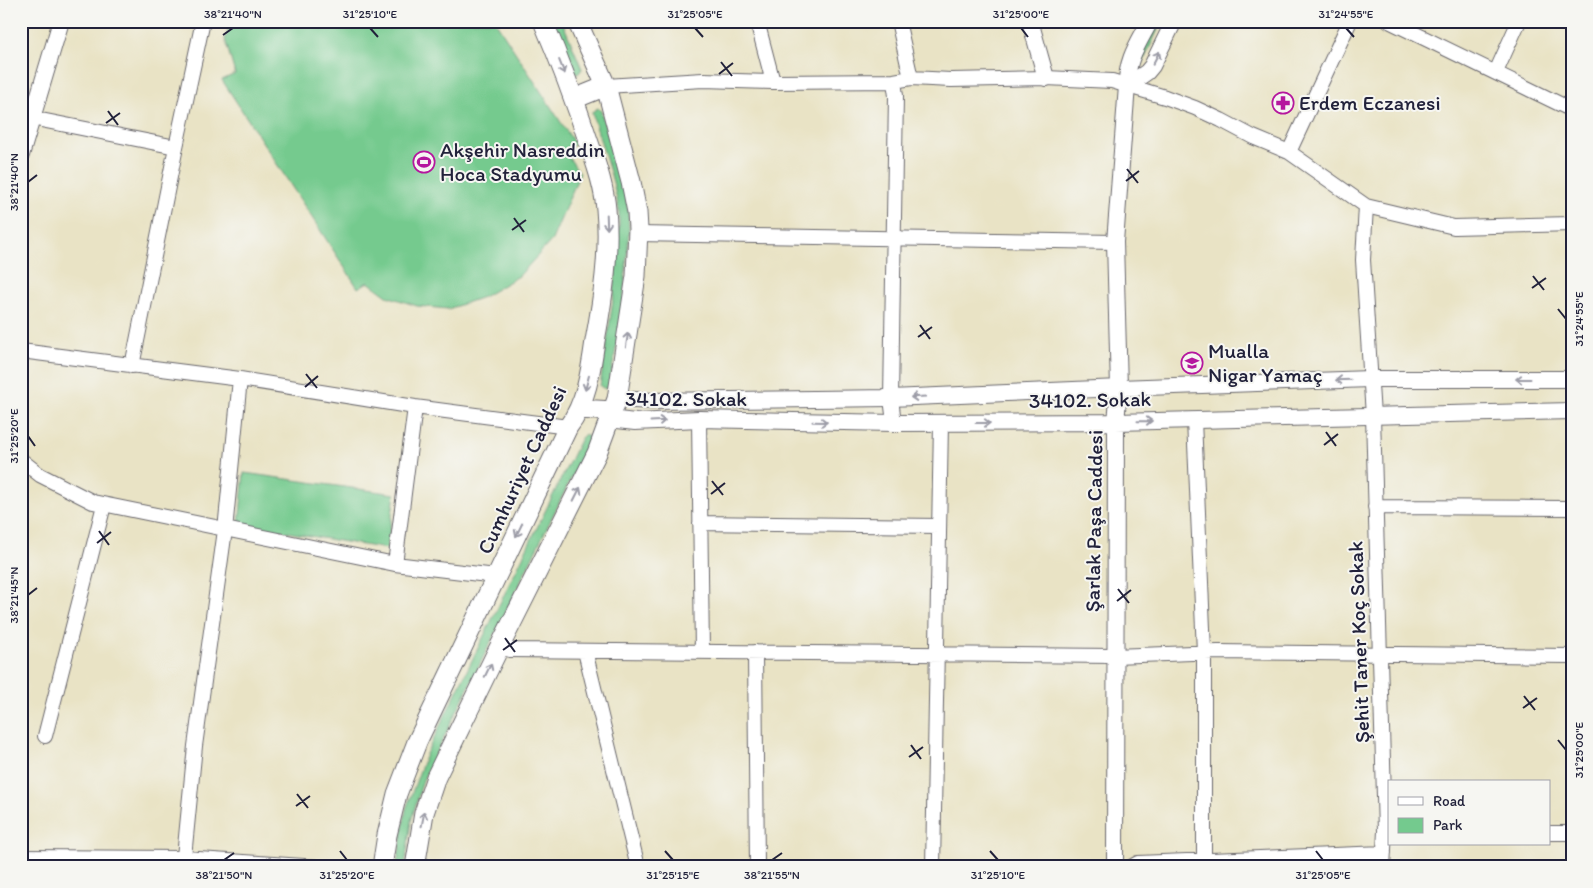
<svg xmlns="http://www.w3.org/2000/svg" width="1593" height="888" font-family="Itim,sans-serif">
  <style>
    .green { fill: #74ca8e; stroke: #4b7664 }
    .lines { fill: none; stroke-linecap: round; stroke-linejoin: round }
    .minor-casing { stroke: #68666b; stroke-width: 16 }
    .tertiary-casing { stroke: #68666b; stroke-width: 18 }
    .secondary-casing { stroke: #68666b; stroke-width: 21 }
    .minor { stroke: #fff; stroke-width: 14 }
    .tertiary { stroke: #fff; stroke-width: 16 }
    .secondary { stroke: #fff; stroke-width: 19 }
    .oneway { stroke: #9c9ca7 }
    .ticks { fill: none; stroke: #22223b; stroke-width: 2 }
    .labels { text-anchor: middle; stroke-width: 4; stroke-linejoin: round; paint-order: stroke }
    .poi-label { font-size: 21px; fill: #22223b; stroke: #f6f6f2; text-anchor: start }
    .street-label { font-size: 21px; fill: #22223b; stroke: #f6f6f2 }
    .neatline { fill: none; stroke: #22223b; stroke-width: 2 }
    .ticks-label { font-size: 12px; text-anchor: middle; fill: #22223b }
  </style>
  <rect width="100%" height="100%" fill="#f6f6f2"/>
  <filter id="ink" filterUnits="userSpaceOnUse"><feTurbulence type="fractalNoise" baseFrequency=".02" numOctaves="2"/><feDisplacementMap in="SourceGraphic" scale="10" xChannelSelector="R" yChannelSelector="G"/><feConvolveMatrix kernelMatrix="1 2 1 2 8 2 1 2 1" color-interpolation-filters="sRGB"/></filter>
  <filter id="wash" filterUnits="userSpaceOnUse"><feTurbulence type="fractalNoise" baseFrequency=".0096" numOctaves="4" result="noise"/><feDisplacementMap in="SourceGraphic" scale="20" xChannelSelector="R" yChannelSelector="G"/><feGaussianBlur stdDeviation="1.12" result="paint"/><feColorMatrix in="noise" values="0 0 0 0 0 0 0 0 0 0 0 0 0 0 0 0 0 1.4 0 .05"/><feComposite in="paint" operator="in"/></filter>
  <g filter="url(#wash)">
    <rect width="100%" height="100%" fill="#e9e3c5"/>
    <path class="green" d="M 231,21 L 495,21 L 575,144 L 564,151 L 580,173 L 552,240 L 519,276 L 483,297 L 448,309 L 417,306 L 387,296 L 368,282 L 358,288 L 222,80 L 235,74 L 225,39 Z
      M 552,21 L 562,21 L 582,69 L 578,74 L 573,73 Z
      M 1157,21 L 1162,21 L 1140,68 L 1135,66 Z
      M 598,108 L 601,111 L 621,175 L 628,207 L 629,230 L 624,295 L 619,332 L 609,386 L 605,389 L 600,386 L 614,294 L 619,225 L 619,210 L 613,182 L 592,113 L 593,111 Z
      M 585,434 L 589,437 L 590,440 L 423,780 L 411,821 L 405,866 L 398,867 L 397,864 L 406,809 L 426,754 L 581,438 Z
      M 244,473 L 395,494 L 387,549 L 239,524 Z"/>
  </g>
  <g filter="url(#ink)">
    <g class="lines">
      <g class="minor-casing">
        <path id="minor" d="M 757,21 L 773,82
          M 898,21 L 911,78
          M 1389,21 L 1572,110
          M 1496,72 L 1519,21
          M 894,81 L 896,96 L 891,398 L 894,423
          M 606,86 L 703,80 L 773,82 L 894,81 L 911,78 L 951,80 L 1046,78 L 1112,81 L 1165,97 L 1195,108 L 1221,120 L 1253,137 L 1289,152 L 1366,206 L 1454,227 L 1572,224
          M 21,116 L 176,147
          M 1289,152 L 1350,21
          M 1366,206 L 1363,260 L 1373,416 L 1385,831 L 1383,867
          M 637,234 L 1115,242
          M 21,351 L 240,379 L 415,407 L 568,427
          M 132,366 L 176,147 L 203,21
          M 699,419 L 702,652
          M 1194,420 L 1204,652 L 1204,861
          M 21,460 L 40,475 L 93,502 L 395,564 L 496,576
          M 1375,507 L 1572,508
          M 700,523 L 939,526
          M 395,564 L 415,407
          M 499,647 L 510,650 L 1114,656 L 1218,652 L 1572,656
          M 585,651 L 638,867
          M 755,652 L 757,867
          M 45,736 L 104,505
          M 1549,833 L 1572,833
          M 21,857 L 184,858 L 318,867
          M 183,867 L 195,746 L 225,530 L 240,379
          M 933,867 L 941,423
          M 1131,867 L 1138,863 L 1384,853"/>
      </g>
      <g class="tertiary-casing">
        <path id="tertiary" d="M 1030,21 L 1046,78
          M 1127,86 L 1147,72 L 1152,66 L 1174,21
          M 21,155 L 61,21
          M 617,399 L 652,401 L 891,398 L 1119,388 L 1370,379 L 1572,379
          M 609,419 L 635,422 L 699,419 L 894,423 L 1116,422 L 1572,411
          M 1115,867 L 1116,422 L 1119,388 L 1115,242 L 1127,86 C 1126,60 1138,44 1150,21"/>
      </g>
      <g class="secondary-casing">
        <path id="secondary" d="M 574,99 L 606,86
          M 579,409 L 613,411
          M 382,867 L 387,835 L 397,794 L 417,742 L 568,427 C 586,404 591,370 595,341 C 603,298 610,252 606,209 C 604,186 596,164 589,143 C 575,101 560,61 543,21
          M 415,867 L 424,813 L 436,777 L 495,656 L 597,453 L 617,399 L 636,276 L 638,229 L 637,212 L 631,182 L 606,86 L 577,21"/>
      </g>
      <use href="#minor" class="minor"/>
      <use href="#tertiary" class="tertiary"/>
      <use href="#secondary" class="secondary"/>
    </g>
    <defs><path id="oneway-shaft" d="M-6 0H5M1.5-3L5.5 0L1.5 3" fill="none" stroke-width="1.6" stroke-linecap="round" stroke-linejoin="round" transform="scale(1.25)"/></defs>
    <g class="oneway">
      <use href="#oneway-shaft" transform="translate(1156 58) rotate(-63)"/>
      <use href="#oneway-shaft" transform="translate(562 67) rotate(68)"/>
      <use href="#oneway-shaft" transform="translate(607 222) rotate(88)"/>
      <use href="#oneway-shaft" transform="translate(627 340) rotate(-81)"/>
      <use href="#oneway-shaft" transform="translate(1523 379) rotate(180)"/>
      <use href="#oneway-shaft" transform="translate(1343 380) rotate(178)"/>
      <use href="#oneway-shaft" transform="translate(587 383) rotate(105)"/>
      <use href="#oneway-shaft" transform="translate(918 397) rotate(177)"/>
      <use href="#oneway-shaft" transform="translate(658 421) rotate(-3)"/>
      <use href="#oneway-shaft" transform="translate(1145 421) rotate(-1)"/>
      <use href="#oneway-shaft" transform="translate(820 422) rotate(1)"/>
      <use href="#oneway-shaft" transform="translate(983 423)"/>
      <use href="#oneway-shaft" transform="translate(577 494) rotate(-63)"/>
      <use href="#oneway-shaft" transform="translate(519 530) rotate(116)"/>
      <use href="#oneway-shaft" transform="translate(488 670) rotate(-64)"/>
      <use href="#oneway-shaft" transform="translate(423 819) rotate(-79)"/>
    </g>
  </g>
  <path class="ticks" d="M 370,28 L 378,37M 695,28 L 703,37M 1021,28 L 1028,37M 1346,28 L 1354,37M 223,35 L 233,28M 721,62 L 732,76M 719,74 L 733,63M 108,111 L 118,125M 106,123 L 120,113M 1127,169 L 1138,183M 1126,181 L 1139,171M 28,182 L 37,175M 514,218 L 524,232M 512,230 L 526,220M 1533,276 L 1544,290M 1532,288 L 1546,278M 1558,309 L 1566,319M 920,325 L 930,339M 918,337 L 932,327M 306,374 L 317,388M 305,387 L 318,376M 1326,432 L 1336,446M 28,436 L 35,446M 1324,445 L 1338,434M 712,481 L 723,495M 711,494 L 725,483M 99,531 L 109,545M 97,543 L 111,532M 1118,589 L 1129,603M 28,595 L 37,588M 1117,601 L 1131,590M 505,638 L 515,652M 503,650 L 517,640M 1524,696 L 1535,710M 1523,708 L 1537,698M 1558,740 L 1566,750M 911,745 L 921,759M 909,757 L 923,747M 297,794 L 308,808M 296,806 L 310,796M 340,851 L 347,860M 665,851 L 673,860M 990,851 L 998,860M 1316,851 L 1323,860M 224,860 L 234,853M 772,860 L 782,853"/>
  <defs>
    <g id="pharmacy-ring" transform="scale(1.125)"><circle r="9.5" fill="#f6f6f2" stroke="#b5179e" stroke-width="1.5"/><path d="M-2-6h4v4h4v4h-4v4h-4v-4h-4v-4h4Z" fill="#b5179e"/></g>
    <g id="stadium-ring" transform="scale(1.125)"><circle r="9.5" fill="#f6f6f2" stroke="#b5179e" stroke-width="1.5"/><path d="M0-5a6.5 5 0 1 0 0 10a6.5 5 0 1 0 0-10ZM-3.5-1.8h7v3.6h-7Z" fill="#b5179e"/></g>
    <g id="school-ring" transform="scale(1.125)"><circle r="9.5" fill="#f6f6f2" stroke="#b5179e" stroke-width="1.5"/><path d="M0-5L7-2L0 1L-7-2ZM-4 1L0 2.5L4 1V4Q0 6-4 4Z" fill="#b5179e"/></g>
  </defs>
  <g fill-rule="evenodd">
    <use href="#pharmacy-ring" x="1283" y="103"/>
    <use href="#stadium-ring" x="424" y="162"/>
    <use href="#school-ring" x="1192" y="363"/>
  </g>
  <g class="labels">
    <g class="poi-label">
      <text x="1299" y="110">Erdem Eczanesi</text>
      <text x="440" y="157">Akşehir Nasreddin<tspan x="440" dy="24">Hoca Stadyumu</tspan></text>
      <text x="1208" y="358">Mualla<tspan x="1208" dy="24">Nigar Yamaç</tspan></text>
    </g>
    <g class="street-label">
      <text x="686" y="406">34102. Sokak</text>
      <text transform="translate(1090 400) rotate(-1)" y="7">34102. Sokak</text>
      <text transform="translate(522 470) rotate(-65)" y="7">Cumhuriyet Caddesi</text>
      <text transform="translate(1094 521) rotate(-89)" y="7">Şarlak Paşa Caddesi</text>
      <text transform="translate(1359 642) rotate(-92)" y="7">Şehit Taner Koç Sokak</text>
    </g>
  </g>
  <rect width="1593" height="888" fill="none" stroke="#f6f6f2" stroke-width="55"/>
  <rect x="1388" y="780" width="162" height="65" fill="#f6f6f2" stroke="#a1a1a9"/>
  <rect x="1398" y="797" width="25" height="8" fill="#ffffff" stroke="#a1a1a9"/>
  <text x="1433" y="806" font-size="15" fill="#22223b">Road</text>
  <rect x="1398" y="818" width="25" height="15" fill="#74ca8e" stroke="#a1a1a9"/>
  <text x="1433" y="830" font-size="15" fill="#22223b">Park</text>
  <rect x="28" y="28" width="1538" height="832" class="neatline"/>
  <g class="ticks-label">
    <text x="233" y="18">38°21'40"N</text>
    <text x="370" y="18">31°25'10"E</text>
    <text x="695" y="18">31°25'05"E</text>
    <text x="1021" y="18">31°25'00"E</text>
    <text x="1346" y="18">31°24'55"E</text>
    <text transform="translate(14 182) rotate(-90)" y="4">38°21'40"N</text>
    <text transform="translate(1579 319) rotate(-90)" y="4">31°24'55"E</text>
    <text transform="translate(14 436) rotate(-90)" y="4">31°25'20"E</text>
    <text transform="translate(14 595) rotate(-90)" y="4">38°21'45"N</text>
    <text transform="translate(1579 750) rotate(-90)" y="4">31°25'00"E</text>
    <text x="224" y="879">38°21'50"N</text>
    <text x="347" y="879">31°25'20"E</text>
    <text x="673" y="879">31°25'15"E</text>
    <text x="772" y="879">38°21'55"N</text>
    <text x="998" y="879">31°25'10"E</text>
    <text x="1323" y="879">31°25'05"E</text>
  </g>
</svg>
